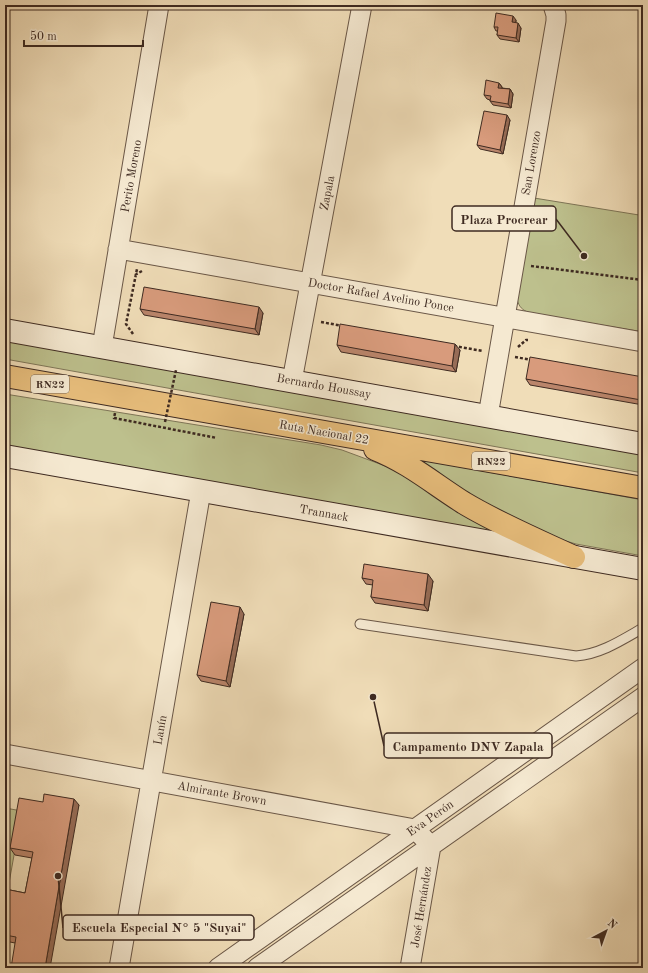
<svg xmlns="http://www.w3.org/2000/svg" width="648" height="973" font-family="'Old Standard TT',serif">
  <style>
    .green { fill: #bdc08d; stroke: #7e7557 }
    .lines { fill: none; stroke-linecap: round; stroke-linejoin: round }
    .lane-casing { stroke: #6a5747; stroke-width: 11 }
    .street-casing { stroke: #6a5747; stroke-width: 21 }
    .secondary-casing { stroke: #3e2a21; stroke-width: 24 }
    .primary-casing { stroke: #3e2a21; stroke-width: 24 }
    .path { stroke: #3e2a21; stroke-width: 2.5; stroke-dasharray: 3 2; stroke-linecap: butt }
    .lane { stroke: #f5e9d1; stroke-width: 9 }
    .street { stroke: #f5e9d1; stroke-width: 19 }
    .secondary { stroke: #f5e9d1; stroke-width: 22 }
    .primary { stroke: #e8be7c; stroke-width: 22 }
    .path-bridge { stroke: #3e2a21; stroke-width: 2.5; stroke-dasharray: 3 2; stroke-linecap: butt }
    .wall { fill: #ba856b; stroke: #3e2a21 }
    .shaded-wall { fill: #976c57; stroke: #3e2a21 }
    .building { fill: #d89b7c; stroke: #3e2a21 }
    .labels { text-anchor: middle; stroke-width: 3; stroke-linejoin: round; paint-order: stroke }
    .shield { fill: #f5e9d1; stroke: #756356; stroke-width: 1 }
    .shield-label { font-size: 11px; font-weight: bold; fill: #3e2a21 }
    .street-label { font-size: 12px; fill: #3e2a21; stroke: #f5e9d1 }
    .leader { fill: none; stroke: #3e2a21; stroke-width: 1.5 }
    .callout-dot { fill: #3e2a21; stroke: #f5e9d1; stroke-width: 1.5 }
    .callout { fill: #f5e9d1; stroke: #3e2a21; stroke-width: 1.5 }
    .callout-label { font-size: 13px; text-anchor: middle; font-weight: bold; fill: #3e2a21 }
  </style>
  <rect width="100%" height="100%" fill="#f0ddb8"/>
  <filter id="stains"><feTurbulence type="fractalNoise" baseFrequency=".005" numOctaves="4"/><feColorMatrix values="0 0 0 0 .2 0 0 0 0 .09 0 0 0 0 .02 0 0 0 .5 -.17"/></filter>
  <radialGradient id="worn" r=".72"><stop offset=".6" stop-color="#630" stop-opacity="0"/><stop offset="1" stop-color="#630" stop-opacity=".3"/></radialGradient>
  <path class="green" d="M 534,198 L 639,215 L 643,219 L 643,332 L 530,313 C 522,310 519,307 517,299 Z
    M 5,337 L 643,451 L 643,473 L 5,359 Z
    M 5,394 L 321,445 L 342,450 L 388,467 L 518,539 L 5,446 Z
    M 405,457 L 643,500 L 643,556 L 576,544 L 529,530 Z
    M 5,808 L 22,811 L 9,883 L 5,882 Z"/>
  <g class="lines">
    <g class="lane-casing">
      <path id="lane" d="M 360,624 L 576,656 C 601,654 622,640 643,628"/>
    </g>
    <g class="street-casing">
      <path id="street" d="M 118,249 L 643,342
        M 102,347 L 159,5
        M 292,381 L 362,5
        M 488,416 L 556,21 L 556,15 L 553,5
        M 5,754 L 415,829 L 431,846 L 410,968
        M 119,968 L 201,491
        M 218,968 L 643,668
        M 257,968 L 643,697"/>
    </g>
    <g class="secondary-casing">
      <path id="secondary" d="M 5,330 L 643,444
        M 5,456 L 643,569"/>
    </g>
    <g class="primary-casing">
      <path id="primary" d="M 5,376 L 643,488
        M 375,449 C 408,462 434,484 464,503 C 499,524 537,540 574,557"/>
    </g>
    <path class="path" d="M 531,266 L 643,280
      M 135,275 L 142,271
      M 321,322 L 343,326
      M 133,334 L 126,324 L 137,269
      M 454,346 L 483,351
      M 518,347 L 526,340 L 528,340
      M 515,357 L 532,360
      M 115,413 L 114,418 L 217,438"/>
    <use href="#lane" class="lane"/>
    <use href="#street" class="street"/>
    <use href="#secondary" class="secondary"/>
    <use href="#primary" class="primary"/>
    <path class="path-bridge" d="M 165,422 L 176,370"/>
  </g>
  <path class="wall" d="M 516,20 L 516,23 L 521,28 L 519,42 L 500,39 L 497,35 L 498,31 L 496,31 L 494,27 Z
    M 499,83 L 502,87 L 502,88 L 510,89 L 513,94 L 511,108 L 493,105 L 490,101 L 490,100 L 487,99 L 484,95 Z
    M 510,120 L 503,154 L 480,149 L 477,145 Z
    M 140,309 L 263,313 L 259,335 L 144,315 Z
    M 337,345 L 460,350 L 456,372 L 341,352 Z
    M 643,377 L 643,405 L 530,385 L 526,379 Z
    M 362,578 L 433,581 L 428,611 L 375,603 L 371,597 L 373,585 L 366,584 Z
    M 244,614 L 230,687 L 201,681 L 197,675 Z
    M 43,802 L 79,805 L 15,943 L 5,941 L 5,889 L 25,893 L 32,858 L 15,855 L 10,848 Z"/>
  <path class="shaded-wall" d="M 513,16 L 516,20 L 515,26 L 512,22 Z
    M 518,23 L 521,28 L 519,42 L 516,38 Z
    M 499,83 L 502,87 L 501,92 L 498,88 Z
    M 510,89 L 513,94 L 511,108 L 508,104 Z
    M 507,115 L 510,120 L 503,154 L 500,150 Z
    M 259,307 L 263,313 L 259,335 L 255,329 Z
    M 455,344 L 460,350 L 456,372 L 452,366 Z
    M 643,388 L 643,402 L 641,400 Z
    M 428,574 L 433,581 L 428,611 L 424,605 Z
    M 240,607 L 244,614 L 230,687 L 226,681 Z
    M 74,799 L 79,805 L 50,968 L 45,968 Z"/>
  <path class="building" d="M 496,13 L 513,16 L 512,22 L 518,23 L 516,38 L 497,35 L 498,27 L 494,27 Z
    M 486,80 L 499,83 L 498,88 L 510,89 L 508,104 L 490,101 L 491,96 L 484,95 Z
    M 484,111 L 507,115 L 500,150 L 477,145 Z
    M 144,287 L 259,307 L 255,329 L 140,309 Z
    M 340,324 L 455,344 L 452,366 L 337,345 Z
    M 530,357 L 643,377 L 643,388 L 641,400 L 526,379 Z
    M 364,564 L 428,574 L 424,605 L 371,597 L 373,580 L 362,578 Z
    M 211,602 L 240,607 L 226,681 L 197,675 Z
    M 44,794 L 74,799 L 45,968 L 11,968 L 16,937 L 5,935 L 5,889 L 25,893 L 33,852 L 10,848 L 19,798 L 43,802 Z"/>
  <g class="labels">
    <g class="shield">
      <rect x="31" y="375" width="38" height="18" rx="3"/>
      <rect x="472" y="452" width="38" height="18" rx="3"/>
    </g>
    <g class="shield-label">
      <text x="50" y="388">RN22</text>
      <text x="491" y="465">RN22</text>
    </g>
    <g class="street-label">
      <text transform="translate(531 163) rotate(-80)" y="4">San Lorenzo</text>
      <text transform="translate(131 176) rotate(-80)" y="4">Perito Moreno</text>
      <text transform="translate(327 193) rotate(-79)" y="4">Zapala</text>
      <text transform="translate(381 295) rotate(10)" y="4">Doctor Rafael Avelino Ponce</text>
      <text transform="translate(324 386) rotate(10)" y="4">Bernardo Houssay</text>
      <text transform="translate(324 432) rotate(10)" y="4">Ruta Nacional 22</text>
      <text transform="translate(324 513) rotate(10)" y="4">Trannack</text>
      <text transform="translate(160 730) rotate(-80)" y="4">Lanín</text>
      <text transform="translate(222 793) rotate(10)" y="4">Almirante Brown</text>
      <text transform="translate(430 818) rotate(-35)" y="4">Eva Perón</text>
      <text transform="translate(421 907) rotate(-81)" y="4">José Hernández</text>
    </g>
  </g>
  <path class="leader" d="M584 256L556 219M373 697L384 746M58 876L63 928"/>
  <g class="callout-dot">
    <circle cx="584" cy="256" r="4"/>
    <circle cx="373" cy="697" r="4"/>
    <circle cx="58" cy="876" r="4"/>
  </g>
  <g class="callout">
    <rect x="452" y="206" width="104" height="25" rx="4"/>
    <rect x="384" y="733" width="168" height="25" rx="4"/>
    <rect x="63" y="915" width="191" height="25" rx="4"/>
  </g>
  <g class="callout-label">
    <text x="504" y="224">Plaza Procrear</text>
    <text x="468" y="751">Campamento DNV Zapala</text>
    <text x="159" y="932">Escuela Especial N° 5 "Suyai"</text>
  </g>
  <rect width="648" height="973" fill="none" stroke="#f0ddb8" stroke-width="20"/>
  <rect x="6" y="6" width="636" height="961" fill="none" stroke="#3e2a21" stroke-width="2"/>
  <rect x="10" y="10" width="628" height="953" fill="none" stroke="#3e2a21"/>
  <g transform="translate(606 931) rotate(41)" stroke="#f5e9d1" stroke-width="3" paint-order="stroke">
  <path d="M0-3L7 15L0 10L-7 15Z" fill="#3e2a21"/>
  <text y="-6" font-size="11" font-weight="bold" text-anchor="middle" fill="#3e2a21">N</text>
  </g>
  <path d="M24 40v6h119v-6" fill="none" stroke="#3e2a21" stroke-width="2"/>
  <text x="30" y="40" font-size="12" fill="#3e2a21" stroke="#f5e9d1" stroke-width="3" paint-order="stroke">50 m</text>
  <rect width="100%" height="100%" filter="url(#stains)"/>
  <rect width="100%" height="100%" fill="url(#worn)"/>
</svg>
